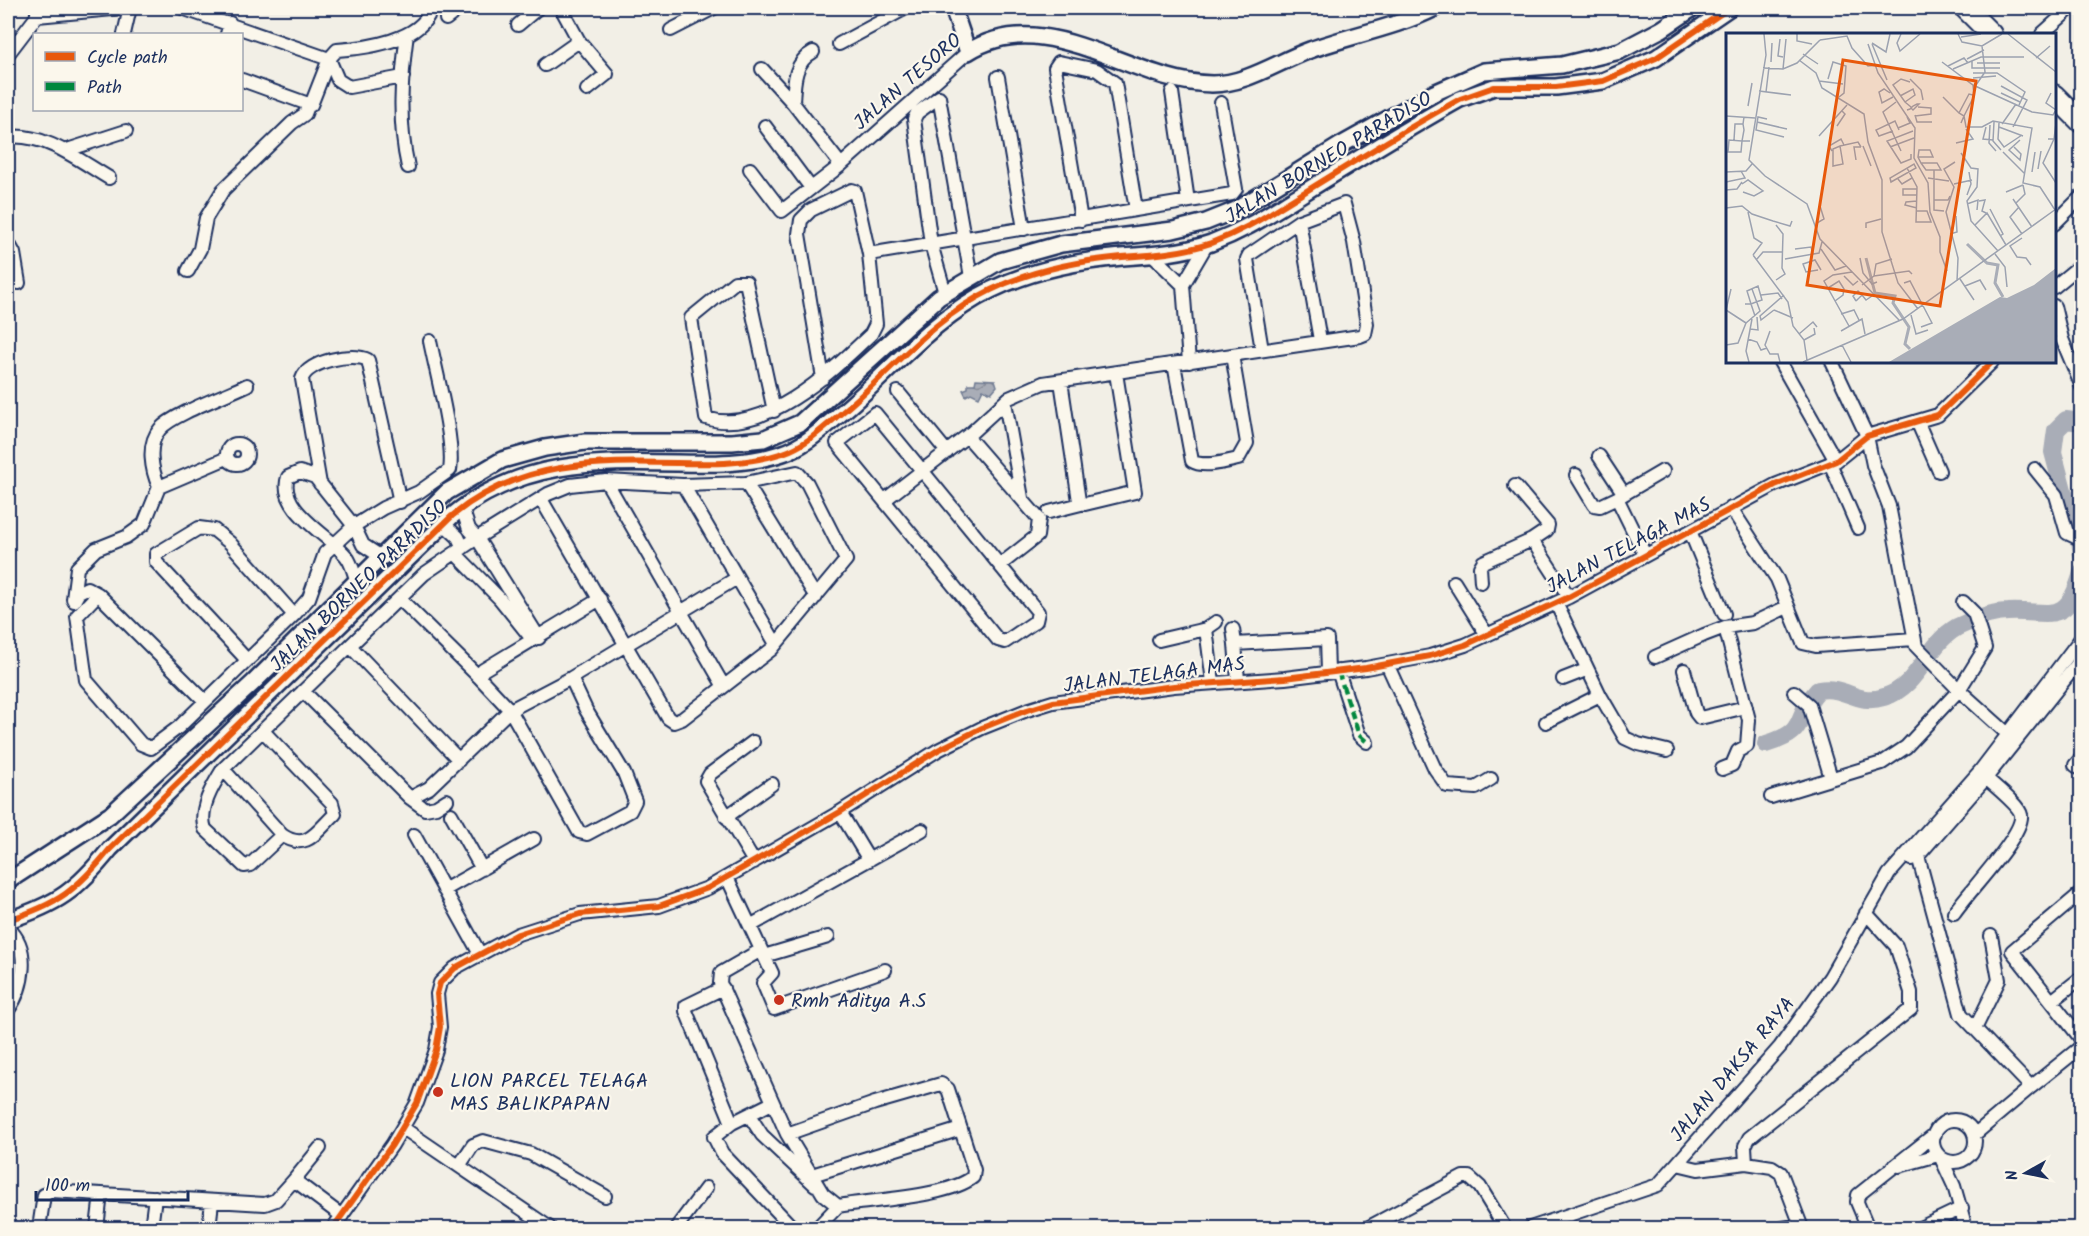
<svg xmlns="http://www.w3.org/2000/svg" width="2089" height="1236" font-family="Kalam,sans-serif">
  <style>
    .water { fill: url(#water-waves); stroke: #707b93; stroke-width: 1.5 }
    .lines { fill: none; stroke-linecap: round; stroke-linejoin: round }
    .river { stroke: #a9adb7; stroke-width: 18 }
    .minor-casing { stroke: #1b2f5e; stroke-width: 16 }
    .tertiary-casing { stroke: #1b2f5e; stroke-width: 20 }
    .trunk-casing { stroke: #1b2f5e; stroke-width: 24 }
    .minor { stroke: #fbf7ec; stroke-width: 12 }
    .tertiary { stroke: #fbf7ec; stroke-width: 15 }
    .trunk { stroke: #fbf7ec; stroke-width: 20 }
    .quiet { stroke: #00873e; stroke-width: 4.5; stroke-dasharray: 9 4.5; stroke-linecap: butt }
    .cycleway-casing { stroke: #fbf7ec; stroke-width: 10 }
    .cycleway { stroke: #e8590c; stroke-width: 6 }
    .poi-dot { fill: #c8321e; stroke: #fbf7ec; stroke-width: 2 }
    .labels { text-anchor: middle; stroke-width: 4.5; stroke-linejoin: round; paint-order: stroke }
    .street-label { font-size: 20px; fill: #1b2f5e; stroke: #fbf7ec }
    .poi-label { font-size: 20px; fill: #1b2f5e; stroke: #fbf7ec; text-anchor: start }
    .inset-river { fill: none; stroke: #a9adb7; stroke-width: 3 }
    .inset-road { fill: none; stroke: #9ca2b0; stroke-width: 1.5 }
    .view { fill: #e8590c; fill-opacity: 0.15; stroke: #e8590c; stroke-width: 3 }
    .inset-edge { fill: none; stroke: #1b2f5e; stroke-width: 3 }
  </style>
  <defs>
    <pattern id="water-waves" width="16" height="10" patternUnits="userSpaceOnUse" patternTransform="scale(1.5)"><rect width="16" height="10" fill="#a9adb7"/><path d="M0 5q4-4 8 0t8 0" fill="none" stroke="#898d98"/></pattern>
  </defs>
  <rect width="100%" height="100%" fill="#f2efe6"/>
  <filter id="ink" filterUnits="userSpaceOnUse"><feTurbulence type="fractalNoise" baseFrequency=".0167" numOctaves="2"/><feDisplacementMap in="SourceGraphic" scale="12" xChannelSelector="R" yChannelSelector="G"/><feConvolveMatrix kernelMatrix="1 2 1 2 8 2 1 2 1" color-interpolation-filters="sRGB"/></filter>
  <g filter="url(#ink)">
    <path class="water" d="M 976,379 L 995,380 L 997,386 L 991,393 L 983,389 L 979,397 L 971,393 L 966,396 L 963,390 L 968,388 L 968,384 L 975,384 Z"/>
    <g class="lines">
      <path class="river" d="M 2082,422 L 2066,420 L 2056,430 L 2053,452 L 2067,505 L 2078,526 L 2082,555
        M 1766,744 C 1812,730 1791,719 1818,690 C 1847,685 1855,706 1884,697 C 1922,686 1927,638 1964,624 C 1977,618 1993,612 2008,612 C 2051,610 2066,627 2082,573"/>
      <g class="minor-casing">
        <path id="minor" d="M 182,8 L 329,59 L 337,50 C 364,48 423,41 431,8
          M 561,8 L 579,41 L 607,74 L 587,90
          M 37,16 L 124,8
          M 446,19 L 460,8
          M 518,25 L 538,8
          M 671,30 L 714,8
          M 124,34 L 130,8
          M 227,34 L 230,23
          M 407,34 C 401,78 398,123 408,167
          M 2042,34 L 2071,8
          M 839,44 L 906,8
          M 8,54 L 37,16 L 37,8
          M 329,59 L 338,80 L 349,87 L 403,77
          M 545,65 L 579,41
          M 762,69 L 793,103 L 841,165 L 968,52
          M 998,77 L 1024,229
          M 242,80 L 311,105 L 329,59
          M 1172,92 L 1188,201
          M 793,103 C 794,83 794,62 813,52
          M 765,126 L 811,188
          M 8,137 C 45,133 77,159 109,178
          M 64,151 L 126,131
          M 750,169 L 782,211 L 841,165
          M 1081,220 L 1055,68 L 1059,62 L 1097,70 L 1115,83 L 1136,210
          M 1299,221 L 1320,340
          M 2054,224 L 2082,196
          M 8,242 L 14,253 L 19,283
          M 869,254 L 1232,194 L 1236,189 L 1221,103
          M 1153,256 L 1183,285
          M 188,271 L 200,249 L 206,218 L 223,190 L 292,123 L 305,114 L 308,106
          M 2054,287 L 2082,264
          M 945,293 L 931,244 L 914,119 L 917,113 L 939,97 L 971,277
          M 2054,306 L 2062,339 L 2082,387
          M 1189,362 L 1183,285 L 1207,244
          M 1780,362 L 1836,461
          M 1832,362 L 1867,436 L 1873,465 L 1889,506 L 1916,646 L 1959,690 L 2009,735
          M 1174,364 L 1192,461 C 1203,468 1225,462 1238,459 L 1247,443 L 1232,355
          M 1061,381 L 1079,501 L 1085,504 L 1135,492 L 1116,373
          M 898,392 L 947,452
          M 1005,402 L 1022,498
          M 774,411 L 746,282 L 735,282 L 691,318 L 706,418 C 765,437 833,370 871,334 L 876,324 L 869,254 L 855,191 L 852,190 L 811,210 L 801,220 L 799,234 L 823,378
          M 875,413 L 1038,612 L 1036,621 L 1005,642 L 998,640 L 837,443 Z
          M 1917,421 L 1939,471
          M 967,436 L 1039,519 L 1037,536 L 1000,565
          M227 454a10 10 0 1 1 20 0a10 10 0 1 1-20 0Z
          M 1599,456 L 1624,494
          M 1830,463 L 1858,528
          M 2035,469 L 2056,495 L 2067,533 L 2082,540
          M 1576,475 L 1594,505 L 1600,506 L 1617,498
          M 606,481 L 723,685
          M 746,483 L 816,597
          M 320,484 L 302,379 C 307,361 353,352 368,360 L 400,502
          M 683,485 L 776,644
          M 1515,486 L 1548,525 L 1547,530 L 1532,540 L 1569,597
          M 159,487 C 152,471 146,445 160,429 C 173,414 227,395 247,385
          M 886,499 L 972,432 L 1009,398 L 1043,383 L 1360,336 L 1365,334 L 1367,324 L 1354,242 L 1344,204 L 1299,221 L 1249,255 L 1247,259 L 1262,350
          M 462,508 L 469,529 L 477,538 L 548,494 L 570,485 L 606,481 L 683,485 L 746,483 L 797,472 L 807,483 L 846,560 L 772,649 L 682,719 L 674,722 L 668,718 L 541,499
          M 1731,508 L 1777,579 L 1803,643 L 1816,646 L 1914,639
          M 1049,512 L 1081,504
          M 445,525 L 458,537 L 463,548
          M 1690,531 L 1724,614
          M 455,553 L 500,599 L 528,634
          M 1645,555 L 1617,498 L 1663,471
          M 383,558 L 363,545 L 354,526 L 383,508 L 419,492 L 450,470 C 455,442 436,372 430,341
          M 1454,582 L 1487,635
          M 1481,582 L 1480,567 L 1483,562 L 1532,540
          M 98,594 L 77,616 L 86,680 L 141,744 L 151,748 L 179,727 L 294,615 L 309,598 L 325,553 L 354,526 L 315,477 L 300,472 L 288,477 C 277,509 329,535 346,556 C 352,563 354,574 357,582
          M 73,599 L 77,568 L 96,549 L 126,537 L 144,524 L 159,487 L 227,458
          M 400,599 L 479,677
          M 74,601 L 79,592 L 87,588 L 98,594 L 205,701
          M 1206,629 L 1213,682
          M 1233,629 L 1235,644
          M 1159,640 L 1206,629 L 1216,622
          M 350,646 L 459,760
          M 1655,657 L 1704,635 L 1725,627 L 1753,623 L 1787,607
          M 247,660 L 156,562 L 156,554 L 199,528 L 214,530 L 230,543 L 294,615
          M 1387,664 L 1435,769 L 1447,786 L 1476,788 L 1491,779
          M 1684,670 L 1696,713 L 1700,718 L 1746,707
          M 1338,671 L 1359,735 L 1367,742
          M 571,678 L 586,710 L 624,773 L 635,801 L 630,811 L 587,834 L 579,832 L 510,710 L 479,677 L 483,670 L 600,599
          M 1563,679 L 1586,670
          M 1238,680 L 1235,644 L 1327,639 L 1328,672
          M 303,691 L 410,798 L 429,788 L 510,710 L 571,678 L 737,578
          M 1794,692 L 1809,705 L 1831,778
          M 1600,695 L 1625,738 L 1638,744 L 1667,751
          M 1546,722 L 1600,695 L 1556,603
          M 263,731 L 332,803 L 335,814 C 317,831 307,852 282,835 L 250,865 L 244,866 L 205,829 C 198,810 213,785 223,769 L 424,574 L 477,538 L 539,638
          M 753,742 L 710,774 L 706,781 L 754,862
          M 2082,757 L 2075,765 L 2082,770
          M 223,769 L 282,835
          M 1722,769 L 1732,765 L 1738,751 L 1747,746 L 1749,720 L 1725,627
          M 1771,797 L 1882,763 L 1906,747 L 1959,690 L 1985,648 L 1974,613 L 1963,602
          M 410,798 L 425,809 L 436,807 L 447,800
          M 840,812 L 869,860
          M 451,814 L 482,869
          M 726,817 L 772,784
          M 414,835 L 480,954
          M 1913,849 L 1918,856 L 1961,1014 L 2031,1087 L 2082,1046
          M 1911,859 L 1918,856 L 1986,778 L 2082,658
          M 727,877 L 772,973 L 763,983 L 774,1009 L 885,970
          M 444,890 L 534,839
          M 2082,892 L 2012,951 L 2082,1040
          M 1954,913 C 1967,893 2024,835 2021,815 C 2020,806 1993,785 1986,778
          M 750,926 L 922,830
          M 8,928 C 31,948 24,988 8,1010
          M 761,950 L 721,973 L 720,983 L 787,1134 L 823,1194 L 838,1206 C 870,1200 949,1197 973,1177 L 974,1170 L 948,1089 L 941,1084 L 875,1103 L 787,1134
          M 764,956 L 828,937
          M 723,988 L 686,1006 L 686,1011 L 732,1123
          M 2053,1000 L 2082,977
          M 1975,1029 L 1999,980 L 1991,936
          M 772,1103 L 732,1123 L 714,1137 L 722,1153 L 793,1228
          M 749,1115 L 762,1135 L 815,1185
          M1933 1141a21 21 0 1 1 42 0a21 21 0 1 1-42 0Z
          M 403,1128 L 550,1228
          M 1974,1135 L 2031,1087
          M 1941,1158 L 1954,1186 L 1966,1228
          M 1746,1163 L 1745,1146 L 1749,1138 L 1911,1009 L 1911,992 L 1896,946 L 1866,913
          M 1677,1164 L 1698,1169 L 1746,1163 L 1772,1167 L 1781,1173 L 1802,1228
          M 459,1166 L 473,1145 L 483,1141 L 531,1154 L 605,1196
          M 1899,1166 L 1938,1155
          M 812,1175 L 961,1129
          M 294,1180 L 320,1148
          M 39,1228 L 44,1195 L 52,1191 L 265,1204 L 276,1200 L 294,1180 L 342,1216
          M 97,1228 L 101,1194
          M 151,1228 L 155,1197
          M 209,1228 L 212,1202
          M 333,1228 L 392,1145 L 417,1103 L 436,1050 L 440,1027 L 437,994 L 440,983 L 455,968 L 490,949 L 518,934 L 580,914 L 659,906 L 708,888 L 840,812 L 938,750 L 982,728 L 1027,710 L 1053,702 L 1174,686 L 1285,678 L 1366,668 L 1430,656 L 1465,645 L 1569,597 L 1775,485 L 1836,461 L 1867,436 L 1938,415 L 1992,362
          M 676,1228 L 706,1188
          M 817,1228 L 838,1206
          M 1367,1228 L 1463,1177 L 1469,1177 L 1480,1187 L 1505,1228
          M 1530,1228 L 1658,1185 L 1780,1047 L 1830,977 L 1889,874 L 1980,771 L 2082,637
          M 1783,1228 L 1801,1225
          M 1868,1228 L 1857,1202 L 1858,1195 L 1935,1134
          M 1920,1228 L 1962,1208"/>
      </g>
      <g class="tertiary-casing">
        <path id="tertiary" d="M 953,8 L 968,52 C 1047,2 1130,83 1212,84 C 1247,84 1277,62 1310,50 C 1351,35 1395,28 1435,8
          M 8,881 L 110,815 L 254,682 L 447,492 L 502,460 L 545,448 L 585,442 L 732,442 L 763,439 L 800,423 L 939,297 L 1000,261 L 1061,244 L 1173,230 L 1206,222 L 1236,210 L 1341,145 L 1434,93 L 1484,71 L 1562,65 L 1620,51 L 1662,29 L 1693,8
          M 8,920 C 58,904 77,890 110,849 L 452,516 C 519,461 595,461 677,463 C 712,464 750,464 783,453 C 805,446 822,429 839,415 C 890,373 931,319 991,290 C 1032,270 1077,261 1122,257 C 1152,255 1182,253 1211,243 C 1248,229 1267,215 1300,195 C 1353,162 1406,129 1460,99 L 1494,87 L 1556,87 L 1603,81 L 1656,58 L 1729,8"/>
      </g>
      <g class="trunk-casing">
        <path id="trunk" d="M 1965,8 L 1991,34
          M 2054,95 L 2082,123"/>
      </g>
      <use href="#minor" class="minor"/>
      <use href="#tertiary" class="tertiary"/>
      <use href="#trunk" class="trunk"/>
      <path class="quiet" d="M 1338,671 L 1359,735 L 1367,742"/>
      <g class="cycleway-casing">
        <path id="cycleway" d="M 8,920 C 58,904 77,890 110,849 L 452,516 C 519,461 595,461 677,463 C 712,464 750,464 783,453 C 805,446 822,429 839,415 C 890,373 931,319 991,290 C 1032,270 1077,261 1122,257 C 1152,255 1182,253 1211,243 C 1248,229 1267,215 1300,195 C 1353,162 1406,129 1460,99 L 1494,87 L 1556,87 L 1603,81 L 1656,58 L 1729,8
          M 333,1228 L 392,1145 L 417,1103 L 436,1050 L 440,1027 L 437,994 L 440,983 L 455,968 L 490,949 L 518,934 L 580,914 L 659,906 L 708,888 L 840,812 L 938,750 L 982,728 L 1027,710 L 1053,702 L 1174,686 L 1285,678 L 1366,668 L 1430,656 L 1465,645 L 1569,597 L 1775,485 L 1836,461 L 1867,436 L 1938,415 L 1992,362"/>
      </g>
      <use href="#cycleway" class="cycleway"/>
    </g>
  </g>
  <g class="poi-dot">
    <circle cx="779" cy="1000" r="6"/>
    <circle cx="438" cy="1092" r="6"/>
  </g>
  <g class="labels">
    <g class="street-label">
      <text transform="translate(907 81) rotate(-41)" y="7">JALAN TESORO</text>
      <text transform="translate(1328 157) rotate(-31)" y="7">JALAN BORNEO PARADISO</text>
      <text transform="translate(1628 545) rotate(-28)" y="7">JALAN TELAGA MAS</text>
      <text transform="translate(358 585) rotate(-44)" y="7">JALAN BORNEO PARADISO</text>
      <text transform="translate(1154 674) rotate(-7)" y="7">JALAN TELAGA MAS</text>
      <text transform="translate(1732 1069) rotate(-50)" y="7">JALAN DAKSA RAYA</text>
    </g>
    <g class="poi-label">
      <text x="791" y="1007">Rmh Aditya A.S</text>
      <text x="450" y="1087">LION PARCEL TELAGA<tspan x="450" dy="23">MAS BALIKPAPAN</tspan></text>
    </g>
  </g>
  <g transform="translate(1726 33)">
    <rect width="330" height="330" fill="#f2efe6"/>
    <path d="M 330,235 L 330,329 L 163,329 L 274,264 L 281,265 L 308,252 Z" fill="#a9adb7"/>
    <path class="inset-river" d="M 241,211 L 261,230 L 272,232 L 269,250 L 277,264M 140,225 L 149,260 L 169,263 L 167,270 L 183,294 L 179,311 L 184,316"/>
    <path class="inset-road" d="M 38,1 L 40,22 L 23,127 L 39,143 L 81,171 L 94,206 L 173,287M 71,1 L 71,8 L 86,11M 175,1 L 171,10 L 174,18 L 194,1M 232,1 L 236,9 L 256,13 L 276,1M 282,1 L 330,39M 235,4 L 255,1M 54,6 L 52,23 L 57,24M 94,7 L 121,3 L 126,15 L 142,33 L 152,32M 146,10 L 160,19 L 164,1M 142,11 L 152,40 L 189,95 L 188,125 L 202,150 L 204,179 L 214,204 L 214,219 L 221,238M 146,11 L 161,47M 77,21 L 92,31M 310,25 L 324,13M 241,26 L 258,17M 73,27 L 90,40 L 96,55 L 138,81 L 142,109 L 156,147 L 156,199 L 172,250 L 192,276M 246,28 L 246,35 L 274,35M 45,29 L 46,10M 216,29 L 247,52 L 306,79 L 327,82 L 330,77 L 320,70 L 325,60M 251,30 L 274,30M 222,33 L 238,25 L 242,30M 37,35 L 57,36 L 71,30 L 94,7M 57,36 L 60,6M 227,36 L 255,24 L 298,24M 247,40 L 271,40 L 299,59 L 293,72M 247,45 L 270,43M 102,46 L 107,29 L 120,33 L 118,60 L 113,64M 184,46 L 195,57 L 197,67M 93,48 L 117,51M 247,52 L 248,63 L 238,83 L 240,94 L 256,94 L 267,88 L 306,95 L 297,150 L 314,154 L 329,177M 250,52 L 259,39 L 256,13M 275,53 L 301,67 L 287,94M 33,58 L 65,62M 40,59 L 43,34M 164,60 L 158,56 L 153,59 L 156,70 L 167,64M 275,60 L 294,69M 174,63 L 187,56 L 189,62 L 179,69M 217,64 L 233,80M 170,69 L 157,79 L 175,118M 22,73 L 26,50M 181,77 L 184,76 L 187,73 L 191,71 L 193,71 L 187,77 L 185,75 L 185,74 L 179,69 L 167,52 L 175,46 L 184,49M 189,82 L 191,89 L 206,89M 0,83 L 29,85M 189,83 L 205,81 L 205,75 L 192,74M 41,86 L 32,84 L 30,97 L 58,104M 31,89 L 61,96M 268,89 L 267,108 L 275,117M 235,90 L 238,83 L 233,80 L 243,61 L 247,62M 273,90 L 272,106 L 278,114 L 296,102M 17,91 L 18,97 L 16,108 L 15,119 L 2,119 L 3,107 L 16,108 L 24,108M 276,91 L 290,71M 264,92 L 263,110 L 270,118M 111,93 L 119,81 L 116,78M 260,94 L 257,106 L 267,107M 273,94 L 297,103M 172,95 L 184,90 L 181,84M 167,98 L 153,103 L 150,97 L 169,88 L 173,97M 93,103 L 121,72M 322,106 L 328,106 L 330,90M 328,106 L 317,130 L 330,150M 8,107 L 9,91 L 17,91 L 18,84M 230,110 L 247,106 L 240,96M 114,113 L 117,131 L 107,133 L 107,116 L 114,113 L 132,109 L 135,114M 137,113 L 145,133M 164,114 L 188,105M 288,114 L 295,121 L 294,127 L 283,117 L 294,107M 106,118 L 103,113 L 115,106 L 118,112M 277,119 L 299,141M 235,120 L 245,135 L 252,136 L 251,154 L 241,168 L 245,188 L 272,218M 185,121 L 185,126 L 175,130 L 161,108 L 187,98M 192,124 L 207,124 L 204,117 L 193,117 L 192,124 L 195,130 L 200,137 L 215,137 L 211,130 L 195,130M 130,127 L 128,114 L 135,114M 229,129 L 218,136 L 228,154 L 220,179 L 232,225 L 231,248M 188,131 L 190,135 L 165,149 L 164,145 ZM 181,135 L 191,154 L 190,189 L 205,189 L 201,178 L 191,178M 312,136 L 315,118M 208,137 L 208,177 L 218,178M 0,139 L 20,138 L 26,131M 306,139 L 309,119M 202,145 L 223,148M 172,146 L 176,151 L 186,145M 0,149 L 19,145 L 15,138M 16,151 L 22,147 L 37,158 L 28,163 L 17,159M 228,151 L 246,147M 0,157 L 11,156 L 16,149M 280,159 L 297,152M 191,162 L 177,162 L 177,156 L 191,156M 241,162 L 245,151 L 243,139M 287,166 L 306,194M 208,167 L 222,167 L 224,163M 191,168 L 180,169 L 179,172 L 191,175M 253,168 L 259,167 L 256,178 L 260,180M 290,170 L 299,161 L 297,152M 241,171 L 252,167 L 251,177M 293,174 L 284,184 L 296,201M 0,175 L 16,173 L 26,181 L 47,188 L 64,193 L 66,188M 264,176 L 277,201 L 274,203M 22,179 L 28,205 L 36,210 L 27,222M 91,190 L 98,186 L 94,173M 249,192 L 261,180 L 280,212M 140,195 L 140,190 L 155,186M 224,201 L 231,199 L 230,183M 296,205 L 284,213 L 291,224 L 300,225 L 305,232M 69,216 L 85,214 L 87,221M 95,216 L 109,237 L 120,233M 269,221 L 279,234 L 281,254M 27,222 L 62,269 L 67,293 L 78,307 L 81,327M 134,225 L 137,240 L 146,251 L 151,249M 31,226 L 37,219 L 56,219M 59,226 L 93,220 L 96,209M 92,237 L 80,239 L 77,231 L 89,227 L 95,237M 118,243 L 127,252 L 132,248M 148,243 L 150,231 L 166,226M 234,246 L 248,267M 50,247 L 59,241 L 56,235 L 57,201 L 50,192M 178,250 L 184,248 L 206,290 L 195,294M 136,252 L 148,243 L 183,238 L 186,241M 239,253 L 254,247 L 260,257M 102,255 L 113,248 L 118,256 L 117,262 L 109,268M 35,262 L 52,260 L 56,266M 130,268 L 136,262 L 140,267 L 146,263M 130,268 L 127,263 L 132,258 L 136,262M 19,271 L 25,271 L 30,269 L 36,267 L 32,253 L 21,258 L 25,271 L 29,283M 0,277 L 20,290M 0,277 L 5,256M 48,277 L 35,287 L 34,283 L 58,262M 48,277 L 67,285M 115,281 L 128,277 L 133,287M 185,282 L 190,301 L 202,297M 20,290 L 34,278 L 26,256M 123,293 L 98,248 L 107,242 L 126,239M 24,296 L 32,297 L 31,284M 44,298 L 39,312 L 44,321 L 52,321 L 54,329M 115,298 L 136,286 L 139,301M 73,301 L 87,289 L 91,294M 22,306 L 31,309 L 35,317 L 41,315M 78,307 L 89,301 L 88,295M 0,312 L 12,310 L 20,290M 116,312 L 125,329M 23,329 L 20,318 L 26,286M 77,329 L 177,286 L 330,176"/>
    <path class="view" d="M 117,27 L 250,48 L 214,273 L 81,252 Z"/>
    <rect width="330" height="330" class="inset-edge"/>
  </g>
  <rect width="2089" height="1236" fill="none" stroke="#fbf7ec" stroke-width="30"/>
  <rect x="15" y="15" width="2059" height="1206" fill="none" stroke="#1b2f5e" stroke-width="2" filter="url(#ink)"/>
  <rect x="33" y="33" width="210" height="78" fill="#fbf7ec" stroke="#a1a7b3" stroke-width="1.5"/>
  <rect x="45" y="52" width="30" height="9" fill="#e8590c" stroke="#a1a7b3" stroke-width="1.5"/>
  <text x="87" y="63" font-size="18" fill="#1b2f5e">Cycle path</text>
  <rect x="45" y="82" width="30" height="9" fill="#00873e" stroke="#a1a7b3" stroke-width="1.5"/>
  <text x="87" y="93" font-size="18" fill="#1b2f5e">Path</text>
  <g transform="translate(2026 1173) rotate(261)" stroke="#fbf7ec" stroke-width="4.5" paint-order="stroke">
  <path d="M0-4.5L10 22L0 15L-10 22Z" fill="#1b2f5e"/>
  <text y="-9" font-size="16" font-weight="bold" text-anchor="middle" fill="#1b2f5e">N</text>
  </g>
  <path d="M36 1191v9h152v-9" fill="none" stroke="#1b2f5e" stroke-width="3"/>
  <text x="45" y="1191" font-size="18" fill="#1b2f5e" stroke="#fbf7ec" stroke-width="4.5" paint-order="stroke">100 m</text>
</svg>
